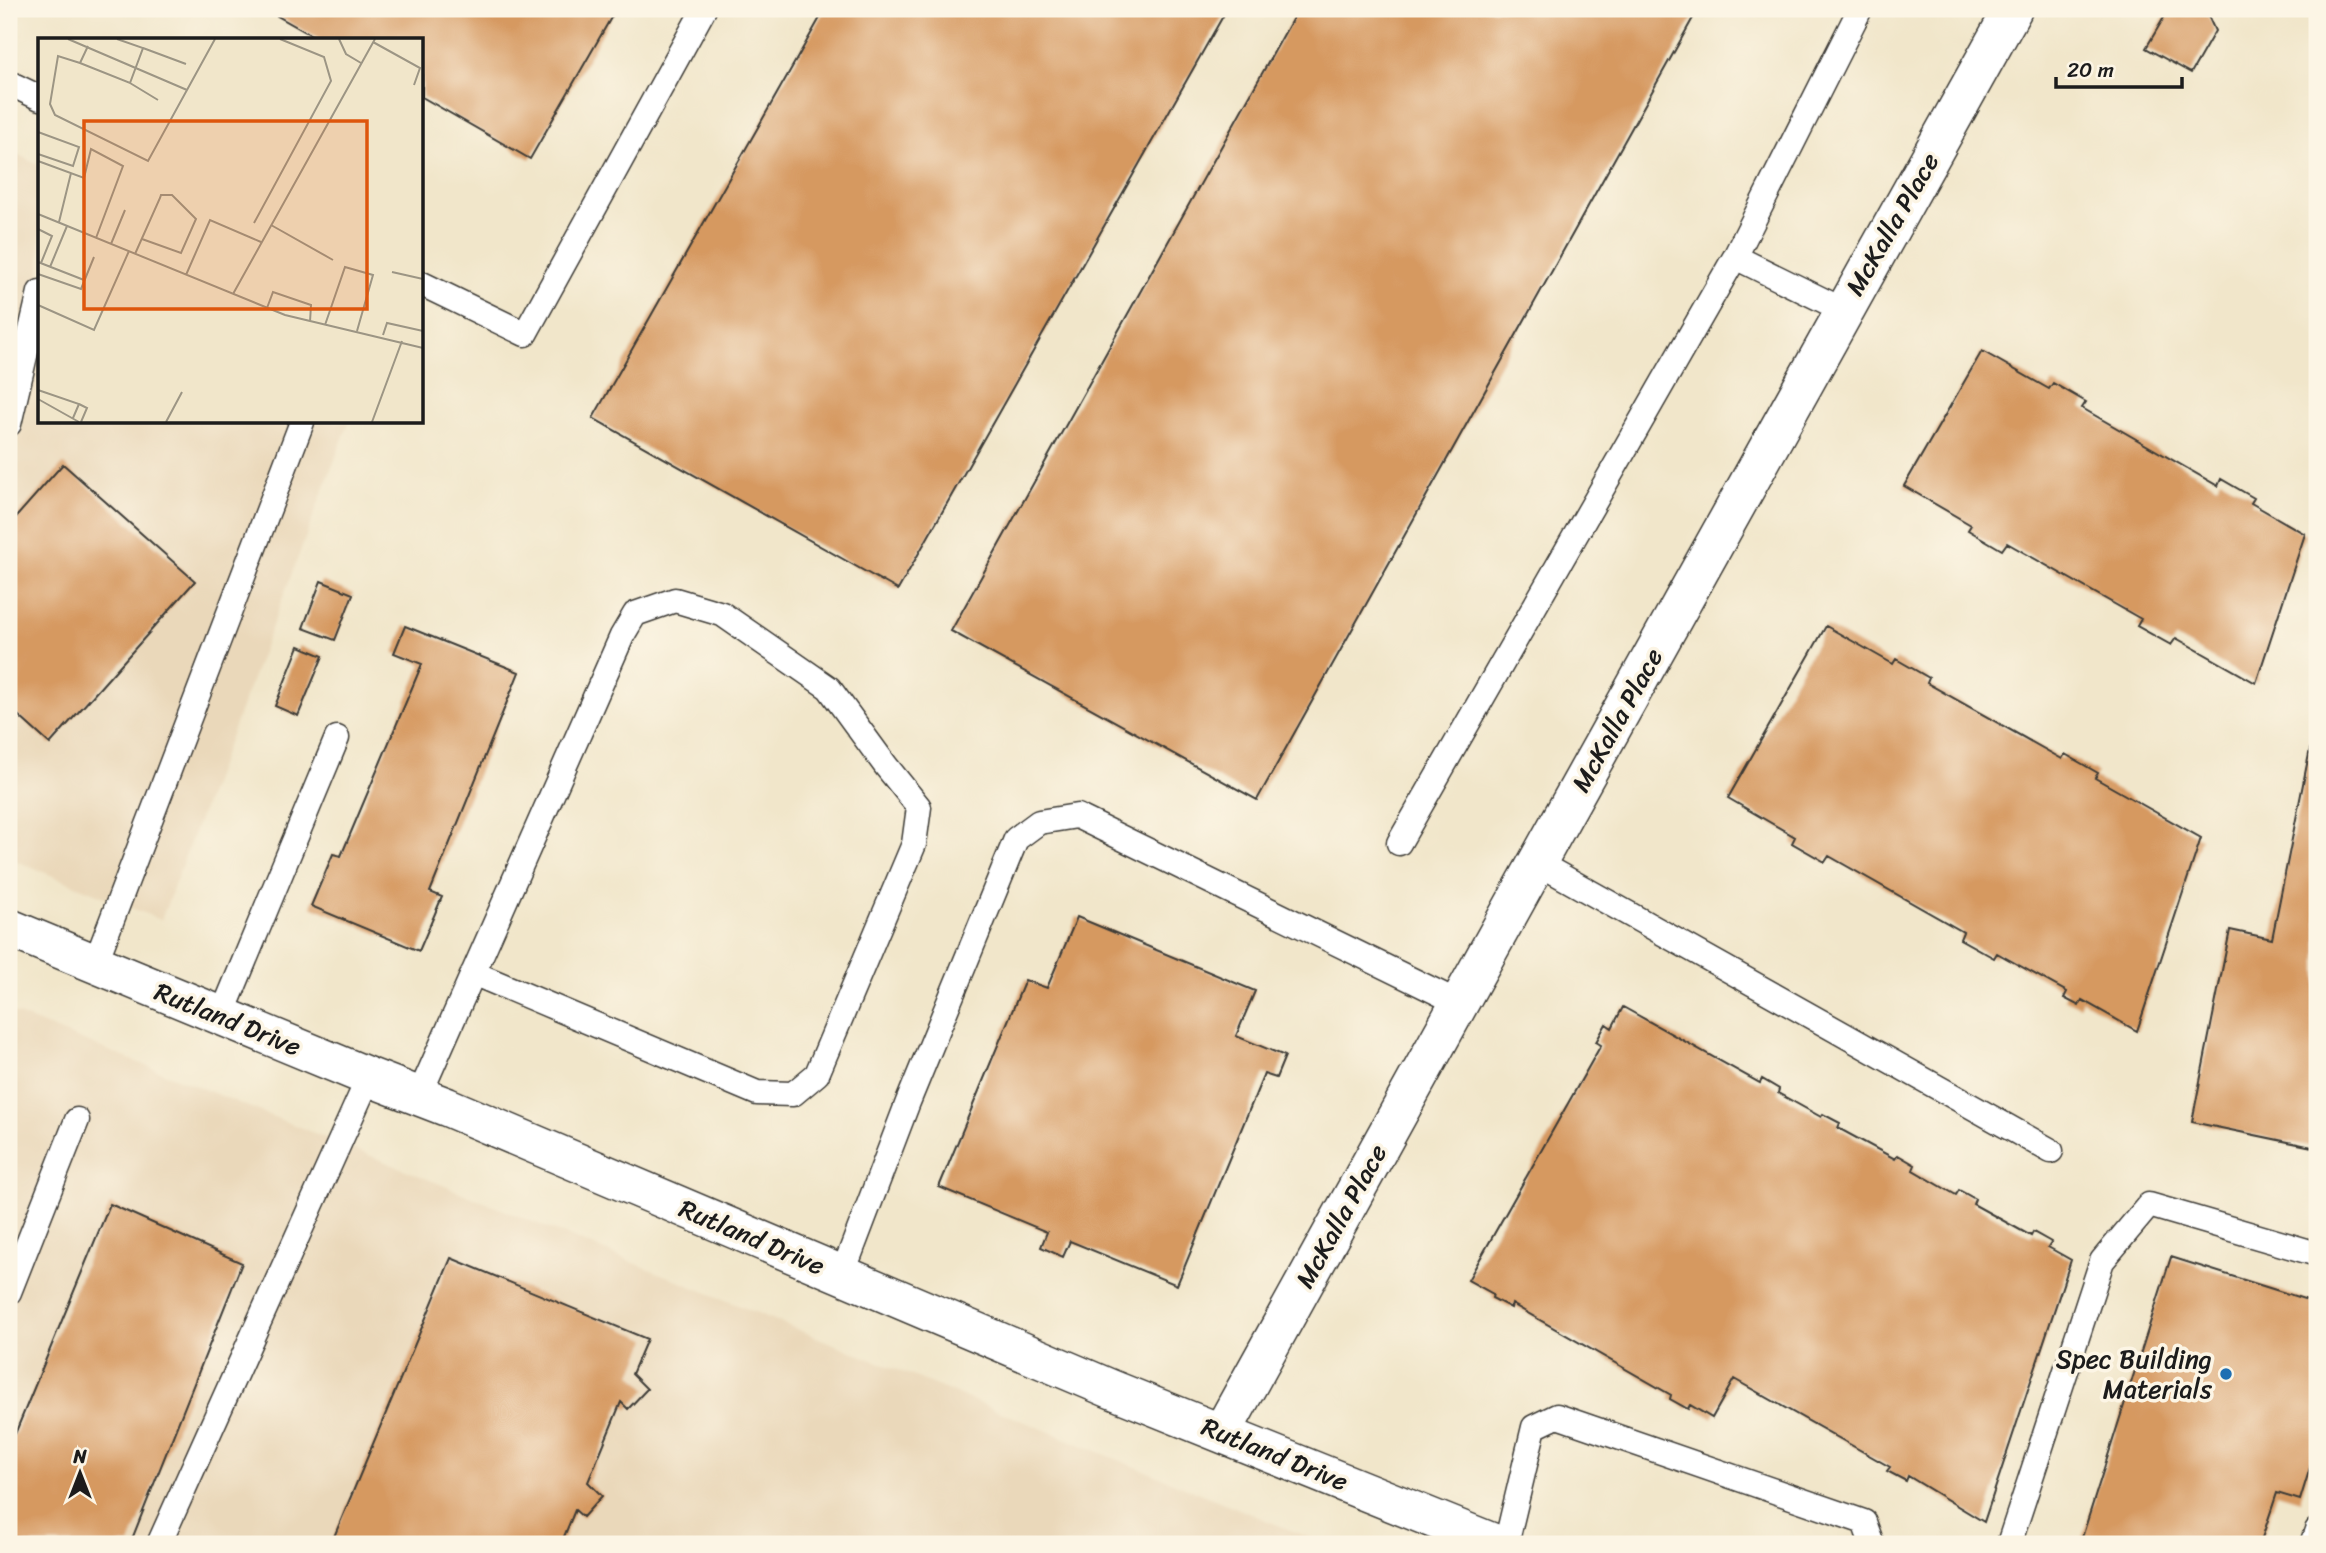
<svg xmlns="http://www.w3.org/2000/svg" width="2326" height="1553" font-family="Sriracha,sans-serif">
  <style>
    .built { fill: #ead8ba }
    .building { fill: #d69960 }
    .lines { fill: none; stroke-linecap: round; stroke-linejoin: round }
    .service-casing { stroke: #3c3a36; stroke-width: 27 }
    .minor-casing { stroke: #3c3a36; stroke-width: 41 }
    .tertiary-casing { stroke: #3c3a36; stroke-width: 41 }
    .service { stroke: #fff; stroke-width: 24 }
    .minor { stroke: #fff; stroke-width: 38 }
    .tertiary { stroke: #fff; stroke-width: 38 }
    .poi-dot { fill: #1f6fb2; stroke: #fcf5e5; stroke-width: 2.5 }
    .labels { text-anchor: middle; stroke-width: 7; stroke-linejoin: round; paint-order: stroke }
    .street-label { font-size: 26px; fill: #1c1c1c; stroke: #fcf5e5 }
    .poi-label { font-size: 26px; fill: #1c1c1c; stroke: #fcf5e5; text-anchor: end }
    .inset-road { fill: none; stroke: #9c9584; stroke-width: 2 }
    .view { fill: #de560d; fill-opacity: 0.15; stroke: #de560d; stroke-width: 3.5 }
    .inset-edge { fill: none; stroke: #1c1c1c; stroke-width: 3.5 }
  </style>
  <rect width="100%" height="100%" fill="#fcf5e5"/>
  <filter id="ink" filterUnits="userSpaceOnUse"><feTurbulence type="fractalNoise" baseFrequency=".0143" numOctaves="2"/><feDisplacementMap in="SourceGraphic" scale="14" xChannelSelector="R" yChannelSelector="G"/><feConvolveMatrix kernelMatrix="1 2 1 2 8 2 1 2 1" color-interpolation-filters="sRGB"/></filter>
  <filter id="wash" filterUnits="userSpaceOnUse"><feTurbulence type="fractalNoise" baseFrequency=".00686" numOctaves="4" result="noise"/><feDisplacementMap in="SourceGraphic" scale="28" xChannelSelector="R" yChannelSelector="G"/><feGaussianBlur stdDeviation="1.57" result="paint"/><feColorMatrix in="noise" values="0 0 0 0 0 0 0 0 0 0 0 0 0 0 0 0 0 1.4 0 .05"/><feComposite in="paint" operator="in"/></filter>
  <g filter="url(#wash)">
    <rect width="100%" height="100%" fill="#f1e6ca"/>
    <path class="built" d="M 9,150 L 40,166 L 40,422 L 349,422 L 161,920 L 9,858 Z
      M 9,1011 L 376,1158 L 1325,1544 L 9,1544 Z"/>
    <g id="blocks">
      <path class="building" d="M 265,9 L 616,9 L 530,159 L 422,97 L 422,40 L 320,40 Z
        M 825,9 L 1227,9 L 898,590 L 593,418 Z
        M 1298,9 L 1698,9 L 1257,800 L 951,631 Z
        M 2169,9 L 2205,9 L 2215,31 L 2191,73 L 2146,48 Z
        M 1982,351 L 2049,389 L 2053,383 L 2086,402 L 2082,408 L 2218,486 L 2221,479 L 2254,498 L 2251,503 L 2305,534 L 2256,683 L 2176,638 L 2171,645 L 2137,626 L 2141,619 L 2007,543 L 2002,550 L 1968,530 L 1971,525 L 1904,486 Z
        M 63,464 L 195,581 L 50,744 L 9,707 L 9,525 Z
        M 321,581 L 353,594 L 335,640 L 303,628 Z
        M 405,626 L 519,672 L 430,892 L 442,897 L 419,951 L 311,906 L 333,854 L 341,856 L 422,664 L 394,653 Z
        M 1826,626 L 1893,664 L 1896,659 L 1929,678 L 1927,683 L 2062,759 L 2065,754 L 2098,773 L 2095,778 L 2201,838 L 2137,1031 L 2082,1000 L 2079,1006 L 2064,998 L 2067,992 L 1997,953 L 1994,958 L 1960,939 L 1963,932 L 1829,856 L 1825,862 L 1792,843 L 1795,837 L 1728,798 Z
        M 299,646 L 323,656 L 298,716 L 275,706 Z
        M 2310,749 L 2317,751 L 2317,1148 L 2192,1122 L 2230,930 L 2272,939 Z
        M 1077,917 L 1255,991 L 1236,1036 L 1285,1056 L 1276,1078 L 1264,1074 L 1177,1285 L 1070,1241 L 1063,1257 L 1041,1247 L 1047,1232 L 939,1187 L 1025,980 L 1047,988 Z
        M 1623,1007 L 1760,1083 L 1762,1079 L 1779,1089 L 1778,1093 L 1821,1117 L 1823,1114 L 1840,1123 L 1838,1128 L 1895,1159 L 1898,1155 L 1915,1165 L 1913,1170 L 1956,1195 L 1959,1190 L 1975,1199 L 1973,1204 L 2031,1236 L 2033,1232 L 2051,1242 L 2048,1247 L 2071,1260 L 1984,1522 L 1908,1476 L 1906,1481 L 1887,1471 L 1890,1467 L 1734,1379 L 1712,1418 L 1690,1405 L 1688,1409 L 1670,1399 L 1671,1395 L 1512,1304 L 1511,1308 L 1492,1298 L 1493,1294 L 1468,1280 L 1601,1045 L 1596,1042 L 1606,1024 L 1612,1028 Z
        M 110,1204 L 242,1263 L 130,1544 L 9,1544 L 9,1435 L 15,1434 Z
        M 2171,1257 L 2317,1303 L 2317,1445 L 2300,1500 L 2277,1493 L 2260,1544 L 2080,1544 Z
        M 451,1258 L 647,1339 L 632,1374 L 647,1389 L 628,1409 L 621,1402 L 588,1482 L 602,1496 L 583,1517 L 575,1510 L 561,1544 L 331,1544 Z"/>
    </g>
  </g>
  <g filter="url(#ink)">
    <use href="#blocks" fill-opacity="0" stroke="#3c3a36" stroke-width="2"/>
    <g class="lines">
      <g class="service-casing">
        <path id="service" d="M 9,83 L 40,98
          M 1735,257 L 1843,310
          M 422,284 L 525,334 L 704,9
          M 9,424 L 40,292
          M 1399,843 L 1735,257 L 1860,9
          M 1538,863 L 2051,1151
          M 95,964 L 302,422
          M 221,1017 L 337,738
          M 419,1096 L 622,636 L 635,614 L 675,600 L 722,614 L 829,688 L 886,766 L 919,807 L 914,844 L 817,1074 L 793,1094 L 757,1093 L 473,973
          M 842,1275 L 908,1102 L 1016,839 L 1039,822 L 1077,816 L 1459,1003
          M 9,1292 L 77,1120
          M 159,1544 L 369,1077
          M 1506,1544 L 1534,1427 L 1557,1416 L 1864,1522 L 1872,1544
          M 2009,1544 L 2102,1261 L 2149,1205 L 2317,1254
          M 2312,1544 L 2317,1530"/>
      </g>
      <g class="minor-casing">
        <path id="minor" d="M 1222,1432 C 1484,957 1748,482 2013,9"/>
      </g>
      <g class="tertiary-casing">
        <path id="tertiary" d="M 9,928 L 369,1077 L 447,1107 L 1111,1389 L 1496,1544"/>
      </g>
      <use href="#service" class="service"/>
      <use href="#minor" class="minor"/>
      <use href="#tertiary" class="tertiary"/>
    </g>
  </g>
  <circle class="poi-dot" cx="2226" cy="1374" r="7"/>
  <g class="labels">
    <g class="street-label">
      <text transform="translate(1892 224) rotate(-60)" y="9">McKalla Place</text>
      <text transform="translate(1617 720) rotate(-61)" y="9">McKalla Place</text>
      <text transform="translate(228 1019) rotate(22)" y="9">Rutland Drive</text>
      <text transform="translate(1341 1216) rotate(-61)" y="9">McKalla Place</text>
      <text transform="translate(752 1237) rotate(23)" y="9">Rutland Drive</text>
      <text transform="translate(1275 1454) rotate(22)" y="9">Rutland Drive</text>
    </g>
    <g class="poi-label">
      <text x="2212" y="1368">Spec Building<tspan x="2212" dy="30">Materials</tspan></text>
    </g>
  </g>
  <g transform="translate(38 38)">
    <rect width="385" height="385" fill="#f1e6ca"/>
    <path class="inset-road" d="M 30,1 L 149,52M 301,1 L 308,16 L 323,25M 335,4 L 382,30 L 376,47M 50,8 L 42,25 L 20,18 L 12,66 L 17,77 L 110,123 L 177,1M 105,10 L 148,26M 42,25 L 92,45 L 105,10 L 79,1M 92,45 L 120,62M 0,94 L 41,109 L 35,128 L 0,116M 0,123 L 46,140 L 53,111 L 85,128 L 58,200M 0,176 L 247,277 L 385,310M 21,184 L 33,135M 216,185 L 293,43 L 286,19 L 242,1M 233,187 L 295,222M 0,191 L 14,198 L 3,225M 73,206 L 87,172M 97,216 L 122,160 L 123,157 L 134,157 L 158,181 L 143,215 L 104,201M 0,224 L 46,242M 12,229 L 29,188M 354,234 L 385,241M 0,236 L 43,251 L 56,219M 148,237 L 172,182 L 223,204M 195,256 L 337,1M 0,267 L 56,292 L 91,213M 229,270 L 235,254 L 273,267 L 272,284M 287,287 L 307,229 L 335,237 L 319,293M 345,297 L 349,285 L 385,293M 0,352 L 41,366 L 35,380M 0,361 L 41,384M 41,366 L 49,370 L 43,384M 128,384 L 144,354M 334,384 L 364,303"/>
    <path class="view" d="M 46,83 L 329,83 L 329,271 L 46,271 Z"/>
    <rect width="385" height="385" class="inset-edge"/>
  </g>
  <rect width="2326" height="1553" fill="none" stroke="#fcf5e5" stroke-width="35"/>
  <g transform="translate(80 1473)" stroke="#fcf5e5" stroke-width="5" paint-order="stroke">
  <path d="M0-5L12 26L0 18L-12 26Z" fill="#1c1c1c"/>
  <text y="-10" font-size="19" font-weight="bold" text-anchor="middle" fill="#1c1c1c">N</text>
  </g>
  <path d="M2056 77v10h126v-10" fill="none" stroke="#1c1c1c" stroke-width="3.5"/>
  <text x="2067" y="77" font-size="21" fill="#1c1c1c" stroke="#fcf5e5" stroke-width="5" paint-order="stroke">20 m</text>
</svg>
